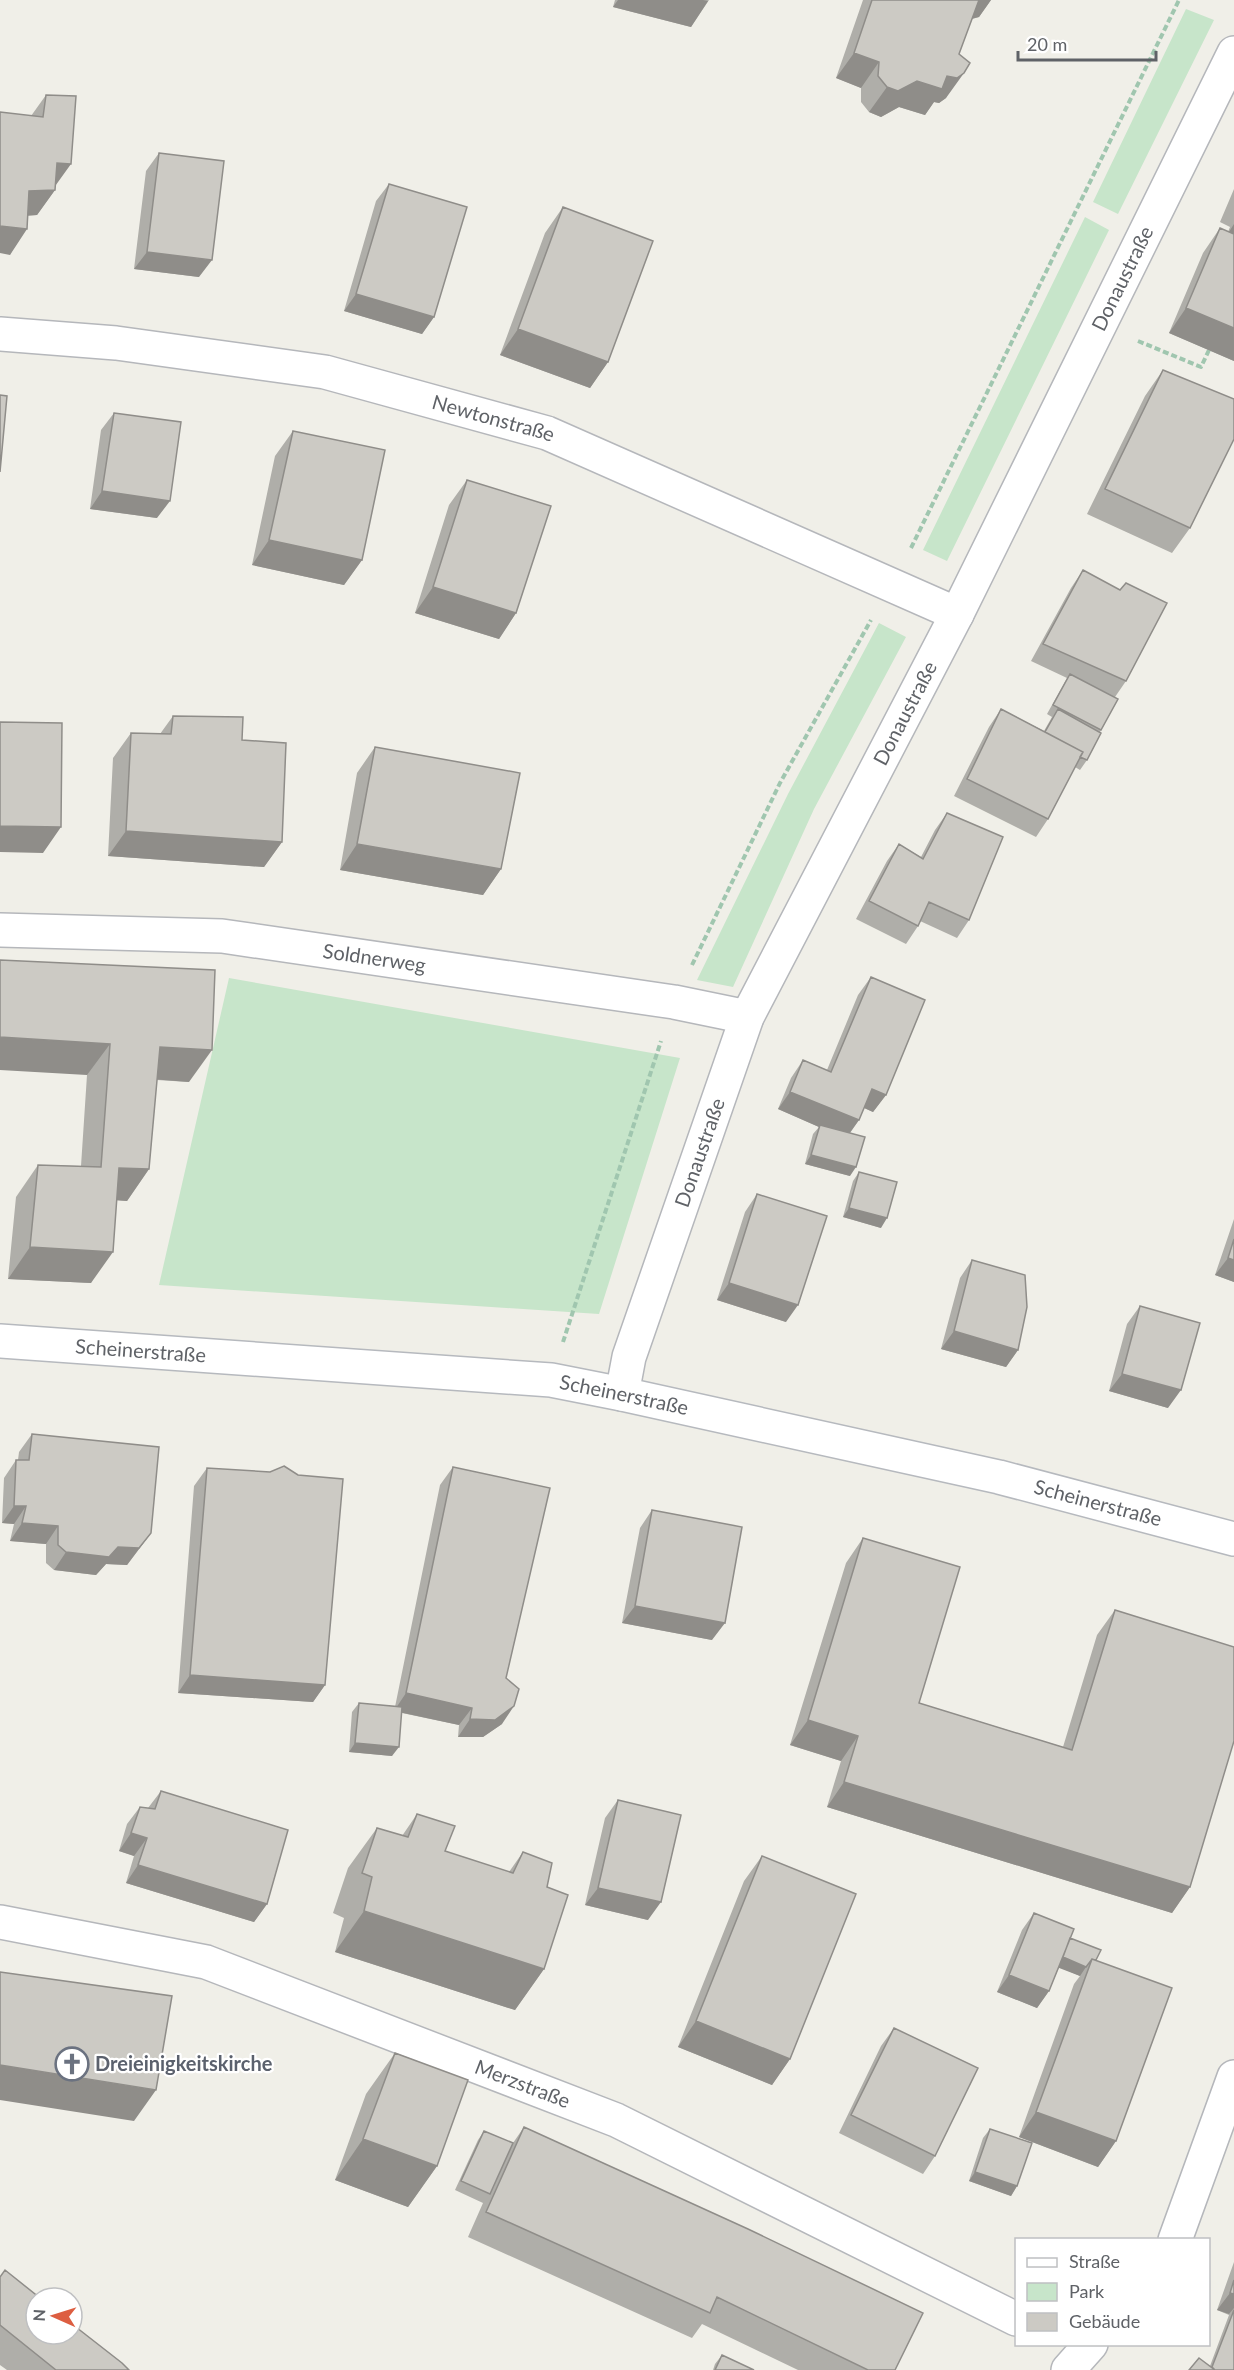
<svg xmlns="http://www.w3.org/2000/svg" width="1234" height="2370" font-family="Lato,sans-serif">
  <style>
    .green { fill: #c7e5ca }
    .lines { fill: none; stroke-linecap: round; stroke-linejoin: round }
    .street-casing { stroke: #b5b7bb; stroke-width: 36 }
    .secondary-casing { stroke: #b6b9be; stroke-width: 36 }
    .path { stroke: #a0c6af; stroke-width: 4; stroke-dasharray: 6 3; stroke-linecap: butt }
    .street { stroke: #fff; stroke-width: 33 }
    .secondary { stroke: #fff; stroke-width: 33 }
    .wall { fill: #afaea9 }
    .shaded-wall { fill: #8f8d89 }
    .building { fill: #cccac4; stroke: #8f8d89; stroke-width: 1.5 }
    .labels { text-anchor: middle; stroke-width: 4.5; stroke-linejoin: round; paint-order: stroke }
    .street-label { font-size: 20px; fill: #5f6267; stroke: #fff }
    .worship-label { font-size: 20px; font-weight: bold; fill: #5b616d; stroke: #fff; text-anchor: start }
  </style>
  <rect width="100%" height="100%" fill="#f0efe8"/>
  <path class="green" d="M 1186,9 L 1214,20 L 1118,214 L 1093,202 Z
    M 1085,217 L 1109,230 L 947,561 L 923,550 Z
    M 879,623 L 906,637 L 814,809 L 733,987 L 697,980 L 788,794 Z
    M 229,978 L 680,1058 L 599,1314 L 159,1285 Z"/>
  <g class="lines">
    <g class="street-casing">
      <g id="street">
        <path id="s1" d="M 0,334 L 116,343 L 325,372 L 547,433 L 957,614"/>
        <path id="s2" d="M 0,930 L 222,936 L 674,1002 L 747,1017"/>
        <path id="s3" d="M 622,1394 L 629,1357 L 747,1017 L 957,614 L 1234,53"/>
        <path id="s4" d="M 0,1922 L 206,1962 L 616,2120 L 1016,2319"/>
        <path d="M 1175,2240 L 1234,2077"/>
        <path d="M 1068,2370 L 1091,2344"/>
      </g>
    </g>
    <g class="secondary-casing">
      <g id="secondary">
        <path id="s5" d="M 0,1341 L 551,1380 L 622,1394 L 999,1477 L 1234,1539"/>
      </g>
    </g>
    <path class="path" d="M 1138,341 L 1201,367 L 1209,350
      M 911,548 L 1179,0
      M 692,965 L 780,783 L 871,620
      M 563,1342 L 661,1041"/>
    <use href="#street" class="street"/>
    <use href="#secondary" class="secondary"/>
  </g>
  <path class="wall" d="M 615,0 L 709,0 L 691,27 L 613,7 Z
    M 863,0 L 991,0 L 979,17 L 972,19 L 959,54 L 946,98 L 939,103 L 934,102 L 925,115 L 899,107 L 881,117 L 869,112 L 861,102 L 861,88 L 836,78 Z
    M 46,95 L 55,190 L 37,215 L 28,216 L 10,255 L 31,116 Z
    M 159,153 L 199,277 L 134,269 L 146,171 Z
    M 389,184 L 434,317 L 422,334 L 344,311 L 376,201 Z
    M 1234,189 L 1234,361 L 1169,333 L 1203,253 L 1220,228 L 1228,232 L 1230,227 L 1220,222 Z
    M 563,207 L 608,362 L 590,388 L 500,355 L 545,233 Z
    M 1163,370 L 1190,528 L 1172,553 L 1087,514 L 1145,396 Z
    M 114,413 L 157,518 L 90,509 L 101,430 Z
    M 293,431 L 362,560 L 344,585 L 252,565 L 275,456 Z
    M 467,480 L 516,613 L 499,639 L 415,613 L 449,505 Z
    M 1083,570 L 1126,681 L 1115,697 L 1118,699 L 1100,732 L 1087,760 L 1080,770 L 1075,767 L 1048,819 L 1036,837 L 954,796 L 989,727 L 1001,709 L 1044,731 L 1052,717 L 1047,714 L 1067,678 L 1031,661 L 1071,588 Z
    M 173,716 L 242,740 L 282,842 L 264,867 L 108,856 L 113,758 L 131,733 L 160,734 Z
    M 375,747 L 501,869 L 483,895 L 340,870 L 357,773 Z
    M 947,813 L 969,920 L 957,938 L 920,921 L 918,926 L 906,944 L 856,919 L 887,861 L 899,844 L 921,857 L 935,830 Z
    M 0,960 L 189,1082 L 157,1080 L 149,1169 L 127,1201 L 117,1200 L 91,1283 L 8,1279 L 16,1197 L 38,1165 L 81,1166 L 87,1075 Z
    M 871,977 L 886,1095 L 873,1112 L 864,1108 L 859,1120 L 850,1133 L 850,1176 L 805,1164 L 813,1134 L 819,1127 L 778,1109 L 791,1078 L 803,1060 L 827,1070 L 858,995 Z
    M 859,1172 L 881,1228 L 843,1217 L 853,1181 Z
    M 757,1194 L 786,1322 L 717,1300 L 745,1212 Z
    M 1234,1219 L 1234,1282 L 1215,1275 Z
    M 972,1260 L 1018,1350 L 1006,1367 L 941,1349 L 960,1278 Z
    M 1140,1306 L 1168,1408 L 1109,1391 L 1127,1324 Z
    M 32,1434 L 151,1533 L 127,1565 L 106,1564 L 96,1575 L 54,1570 L 46,1563 L 46,1544 L 10,1541 L 14,1524 L 2,1523 L 4,1478 L 16,1460 L 18,1460 L 19,1452 Z
    M 453,1467 L 506,1678 L 502,1724 L 483,1737 L 458,1737 L 459,1725 L 402,1713 L 392,1756 L 349,1752 L 352,1712 L 359,1703 L 395,1707 L 440,1485 Z
    M 207,1468 L 325,1685 L 313,1702 L 178,1693 L 194,1486 Z
    M 652,1510 L 712,1640 L 622,1623 L 640,1528 Z
    M 863,1538 L 919,1703 L 1063,1747 L 1097,1635 L 1115,1610 L 1190,1887 L 1172,1913 L 827,1807 L 841,1761 L 790,1745 L 846,1563 Z
    M 161,1791 L 267,1904 L 254,1922 L 126,1883 L 134,1856 L 119,1851 L 127,1824 L 140,1807 L 148,1808 Z
    M 618,1800 L 648,1920 L 585,1905 L 605,1818 Z
    M 417,1814 L 445,1851 L 509,1872 L 523,1852 L 547,1887 L 544,1969 L 515,2010 L 335,1952 L 344,1918 L 333,1913 L 348,1868 L 377,1828 L 402,1836 Z
    M 762,1856 L 790,2059 L 772,2085 L 678,2047 L 744,1881 Z
    M 1034,1913 L 1070,1938 L 1096,1960 L 1116,2141 L 1098,2167 L 1019,2137 L 1074,1984 L 1080,1976 L 1059,1967 L 1049,1991 L 1037,2008 L 997,1992 L 1022,1930 Z
    M 894,2028 L 935,2156 L 923,2174 L 839,2133 L 881,2046 Z
    M 395,2053 L 437,2166 L 408,2207 L 335,2180 L 366,2094 Z
    M 524,2127 L 895,2370 L 798,2370 L 702,2324 L 692,2338 L 468,2237 L 483,2203 L 455,2190 L 478,2140 L 484,2131 L 513,2143 Z
    M 990,2129 L 1017,2186 L 1011,2196 L 969,2181 L 983,2138 Z
    M 1234,2262 L 1234,2370 L 1189,2370 L 1210,2366 L 1229,2315 L 1217,2310 Z
    M 0,2277 L 129,2370 L 7,2370 L 0,2365 Z
    M 722,2355 L 754,2370 L 713,2370 L 715,2364 Z"/>
  <path class="shaded-wall" d="M 618,0 L 703,0 L 708,1 L 691,27 L 613,7 Z
    M 978,0 L 991,0 L 979,17 L 963,21 Z
    M 854,53 L 879,62 L 861,88 L 836,78 Z
    M 964,73 L 946,98 L 939,103 L 934,102 L 925,115 L 899,107 L 881,117 L 869,112 L 887,87 Z
    M 57,163 L 71,164 L 53,189 Z
    M 55,190 L 37,215 L 11,216 L 29,191 Z
    M 1234,224 L 1234,238 L 1227,235 Z
    M 0,226 L 27,229 L 10,255 L 0,253 Z
    M 147,252 L 212,260 L 199,277 L 134,269 Z
    M 356,294 L 434,317 L 422,334 L 344,311 Z
    M 1186,308 L 1234,328 L 1234,361 L 1169,333 Z
    M 518,329 L 608,362 L 590,388 L 500,355 Z
    M 102,491 L 170,501 L 157,518 L 90,509 Z
    M 269,540 L 362,560 L 344,585 L 252,565 Z
    M 433,587 L 516,613 L 499,639 L 415,613 Z
    M 0,826 L 61,827 L 43,853 L 0,852 Z
    M 126,831 L 282,842 L 264,867 L 108,856 Z
    M 357,844 L 501,869 L 483,895 L 340,870 Z
    M 0,1037 L 110,1044 L 87,1075 L 0,1070 Z
    M 160,1047 L 212,1050 L 189,1082 L 138,1078 Z
    M 872,1089 L 886,1095 L 873,1112 L 860,1106 Z
    M 790,1092 L 859,1120 L 846,1138 L 820,1125 L 819,1127 L 778,1109 Z
    M 811,1155 L 856,1167 L 850,1176 L 805,1164 Z
    M 119,1168 L 149,1169 L 127,1201 L 97,1199 Z
    M 849,1208 L 887,1218 L 881,1228 L 843,1217 Z
    M 30,1247 L 113,1252 L 91,1283 L 8,1279 Z
    M 1228,1258 L 1234,1260 L 1234,1282 L 1215,1275 Z
    M 729,1283 L 798,1305 L 786,1322 L 717,1300 Z
    M 954,1331 L 1018,1350 L 1006,1367 L 941,1349 Z
    M 1122,1374 L 1181,1390 L 1168,1408 L 1109,1391 Z
    M 14,1506 L 26,1506 L 14,1524 L 2,1523 Z
    M 22,1523 L 58,1526 L 46,1544 L 10,1541 Z
    M 151,1533 L 127,1565 L 106,1564 L 96,1575 L 54,1570 L 66,1552 Z
    M 635,1606 L 725,1623 L 712,1640 L 622,1623 Z
    M 190,1675 L 325,1685 L 313,1702 L 178,1693 Z
    M 406,1693 L 472,1708 L 459,1725 L 394,1711 Z
    M 514,1706 L 502,1724 L 483,1737 L 458,1737 L 470,1719 Z
    M 808,1720 L 858,1736 L 841,1761 L 790,1745 Z
    M 355,1743 L 399,1747 L 392,1756 L 349,1752 Z
    M 844,1782 L 1190,1887 L 1172,1913 L 827,1807 Z
    M 131,1833 L 147,1838 L 134,1856 L 119,1851 Z
    M 138,1865 L 267,1904 L 254,1922 L 126,1883 Z
    M 598,1888 L 661,1902 L 648,1920 L 585,1905 Z
    M 364,1911 L 544,1969 L 515,2010 L 335,1952 Z
    M 1060,1956 L 1086,1967 L 1080,1976 L 1054,1966 Z
    M 1009,1975 L 1049,1991 L 1037,2008 L 997,1992 Z
    M 696,2021 L 790,2059 L 772,2085 L 678,2047 Z
    M 0,2065 L 156,2090 L 134,2121 L 0,2100 Z
    M 1036,2112 L 1116,2141 L 1098,2167 L 1019,2137 Z
    M 363,2139 L 437,2166 L 408,2207 L 335,2180 Z
    M 975,2172 L 1017,2186 L 1011,2196 L 969,2181 Z
    M 1230,2293 L 1234,2294 L 1234,2308 L 1229,2314 L 1217,2310 Z"/>
  <path class="building" d="M 872,0 L 979,0 L 959,54 L 970,63 L 964,73 L 957,78 L 947,76 L 942,89 L 917,81 L 898,91 L 887,87 L 878,76 L 879,62 L 854,53 Z
    M 46,95 L 76,96 L 71,164 L 57,163 L 55,190 L 29,191 L 27,229 L 0,226 L 0,112 L 43,117 Z
    M 159,153 L 224,161 L 212,260 L 147,252 Z
    M 389,184 L 467,207 L 434,317 L 356,294 Z
    M 563,207 L 653,241 L 608,362 L 518,329 Z
    M 1220,228 L 1234,234 L 1234,328 L 1186,308 Z
    M 1163,370 L 1234,399 L 1234,439 L 1190,528 L 1105,489 Z
    M 0,395 L 7,396 L 0,472 Z
    M 114,413 L 181,422 L 170,501 L 102,491 Z
    M 293,431 L 385,450 L 362,560 L 269,540 Z
    M 467,480 L 551,506 L 516,613 L 433,587 Z
    M 1083,570 L 1120,590 L 1126,583 L 1167,603 L 1126,681 L 1043,644 Z
    M 1070,674 L 1118,699 L 1101,730 L 1053,705 Z
    M 1001,709 L 1083,752 L 1048,819 L 967,779 Z
    M 1058,709 L 1101,733 L 1087,760 L 1080,757 L 1083,752 L 1045,732 Z
    M 173,716 L 243,717 L 242,740 L 286,743 L 282,842 L 126,831 L 131,733 L 171,734 Z
    M 0,722 L 62,723 L 61,827 L 0,826 Z
    M 375,747 L 520,773 L 501,869 L 357,844 Z
    M 947,813 L 1003,837 L 969,920 L 929,902 L 918,926 L 869,901 L 899,844 L 923,859 Z
    M 0,960 L 215,970 L 212,1050 L 160,1047 L 149,1169 L 119,1168 L 113,1252 L 30,1247 L 38,1165 L 101,1167 L 110,1044 L 0,1037 Z
    M 871,977 L 925,1000 L 886,1095 L 872,1089 L 859,1120 L 790,1092 L 803,1060 L 831,1072 Z
    M 820,1125 L 865,1137 L 856,1167 L 811,1155 Z
    M 859,1172 L 897,1182 L 887,1218 L 849,1208 Z
    M 757,1194 L 827,1216 L 798,1305 L 729,1283 Z
    M 1234,1239 L 1234,1260 L 1228,1258 Z
    M 972,1260 L 1025,1275 L 1027,1307 L 1018,1350 L 954,1331 Z
    M 1140,1306 L 1200,1323 L 1181,1390 L 1122,1374 Z
    M 32,1434 L 159,1447 L 151,1533 L 139,1548 L 118,1547 L 109,1557 L 66,1552 L 58,1545 L 58,1526 L 22,1523 L 26,1506 L 14,1506 L 16,1460 L 29,1460 Z
    M 284,1466 L 298,1475 L 343,1479 L 325,1685 L 190,1675 L 207,1468 L 270,1472 Z
    M 453,1467 L 550,1488 L 506,1678 L 519,1689 L 514,1706 L 495,1720 L 470,1719 L 472,1708 L 406,1693 Z
    M 652,1510 L 742,1527 L 725,1623 L 635,1606 Z
    M 863,1538 L 960,1567 L 919,1703 L 1072,1750 L 1115,1610 L 1234,1647 L 1234,1741 L 1190,1887 L 844,1782 L 858,1736 L 808,1720 Z
    M 359,1703 L 402,1707 L 399,1747 L 355,1743 Z
    M 161,1791 L 288,1830 L 267,1904 L 138,1865 L 147,1838 L 131,1833 L 140,1807 L 155,1809 Z
    M 618,1800 L 681,1815 L 661,1902 L 598,1888 Z
    M 417,1814 L 455,1826 L 445,1851 L 513,1873 L 523,1852 L 552,1863 L 547,1887 L 568,1895 L 544,1969 L 364,1911 L 372,1877 L 362,1873 L 377,1828 L 408,1837 Z
    M 762,1856 L 856,1894 L 790,2059 L 696,2021 Z
    M 1034,1913 L 1074,1929 L 1049,1991 L 1009,1975 Z
    M 1070,1938 L 1101,1950 L 1096,1960 L 1092,1959 L 1086,1967 L 1063,1957 Z
    M 1092,1959 L 1172,1988 L 1116,2141 L 1036,2112 Z
    M 0,1972 L 172,1996 L 156,2090 L 0,2065 Z
    M 894,2028 L 978,2068 L 935,2156 L 851,2115 Z
    M 395,2053 L 468,2080 L 437,2166 L 363,2139 Z
    M 524,2127 L 748,2229 L 923,2313 L 895,2370 L 868,2370 L 717,2297 L 710,2313 L 486,2212 Z
    M 990,2129 L 1032,2143 L 1017,2186 L 975,2172 Z
    M 484,2131 L 513,2143 L 490,2194 L 461,2181 Z
    M 5,2270 L 40,2298 L 36,2298 L 36,2334 L 72,2334 L 72,2324 L 122,2363 L 129,2370 L 56,2370 L 0,2325 L 0,2277 Z
    M 1234,2280 L 1234,2294 L 1230,2293 Z
    M 1234,2310 L 1234,2370 L 1215,2370 L 1212,2367 Z
    M 722,2355 L 754,2370 L 715,2370 Z
    M 1199,2358 L 1215,2370 L 1189,2370 Z"/>
  <defs>
    <g id="church-ring" transform="scale(1.725)"><circle r="9.5" fill="#fff" stroke="#6b7280" stroke-width="1.5"/><path d="M-1.2-6h2.4v3.5h3.3v2.4h-3.3V6h-2.4V-.1h-3.3v-2.4h3.3Z" fill="#6b7280"/></g>
  </defs>
  <g fill-rule="evenodd">
    <use href="#church-ring" x="72" y="2064"/>
  </g>
  <g class="labels">
    <g class="street-label">
      <text dy="7" stroke="none"><textPath href="#s3" startOffset="1226">Donaustraße</textPath></text>
      <text dy="7" stroke="none"><textPath href="#s1" startOffset="502">Newtonstraße</textPath></text>
      <text dy="7" stroke="none"><textPath href="#s3" startOffset="740">Donaustraße</textPath></text>
      <text dy="7" stroke="none"><textPath href="#s2" startOffset="376">Soldnerweg</textPath></text>
      <text dy="7" stroke="none"><textPath href="#s3" startOffset="254">Donaustraße</textPath></text>
      <text dy="7" stroke="none"><textPath href="#s5" startOffset="141">Scheinerstraße</textPath></text>
      <text dy="7" stroke="none"><textPath href="#s5" startOffset="627">Scheinerstraße</textPath></text>
      <text dy="7" stroke="none"><textPath href="#s5" startOffset="1113">Scheinerstraße</textPath></text>
      <text dy="7" stroke="none"><textPath href="#s4" startOffset="549">Merzstraße</textPath></text>
    </g>
    <g class="worship-label">
      <text x="95" y="2071">Dreieinigkeitskirche</text>
    </g>
  </g>
  <rect x="1015" y="2238" width="195" height="108" fill="#ffffff" stroke="#bfc0c2" stroke-width="1.5"/>
  <rect x="1027" y="2258" width="30" height="9" fill="#ffffff" stroke="#bfc0c2" stroke-width="1.5"/>
  <text x="1069" y="2268" font-size="18" fill="#5f6267">Straße</text>
  <rect x="1027" y="2283" width="30" height="18" fill="#c7e5ca" stroke="#bfc0c2" stroke-width="1.5"/>
  <text x="1069" y="2298" font-size="18" fill="#5f6267">Park</text>
  <rect x="1027" y="2313" width="30" height="18" fill="#cccac4" stroke="#bfc0c2" stroke-width="1.5"/>
  <text x="1069" y="2328" font-size="18" fill="#5f6267">Gebäude</text>
  <g transform="translate(54 2316) rotate(273)"><circle r="28" fill="#ffffff" stroke="#bfc0c2" stroke-width="1.5"/>
  <path d="M0-4.5L10 22L0 15L-10 22Z" fill="#dd5e41"/>
  <text y="-9" font-size="16" font-weight="bold" text-anchor="middle" fill="#5f6267">N</text>
  </g>
  <path d="M1018 51v9h138v-9" fill="none" stroke="#5f6267" stroke-width="3"/>
  <text x="1027" y="51" font-size="18" fill="#5f6267" stroke="#ffffff" stroke-width="4.5" paint-order="stroke">20 m</text>
</svg>
